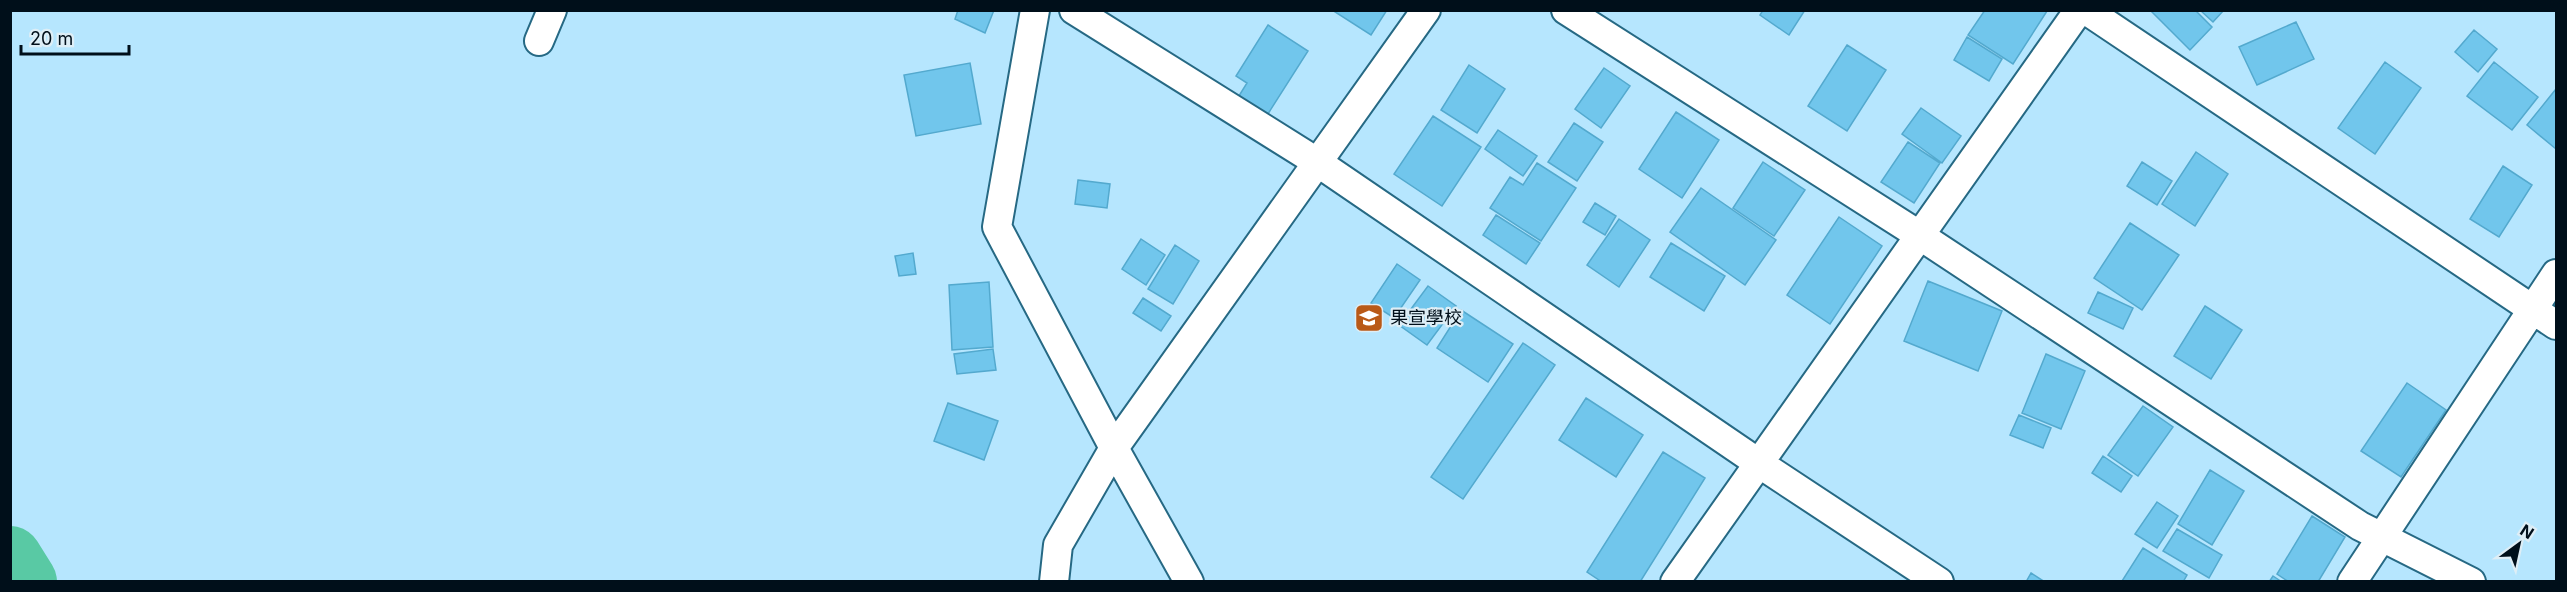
<svg xmlns="http://www.w3.org/2000/svg" width="2567" height="592" font-family="Inter,'Noto Sans SC',sans-serif">
  <style>
    .lines { fill: none; stroke-linecap: round; stroke-linejoin: round }
    .river { stroke: #59c9a4; stroke-width: 64 }
    .building { fill: #71c6ec; stroke: #53a9ce; stroke-width: 1.5 }
    .street-casing { stroke: #266984; stroke-width: 32 }
    .street { stroke: #fff; stroke-width: 28 }
    .labels { text-anchor: middle; stroke-width: 4.5; stroke-linejoin: round; paint-order: stroke }
    .poi-label { font-size: 18px; fill: #000f1a; stroke: #deeef6; text-anchor: start }
  </style>
  <rect width="100%" height="100%" fill="#b6e6fe"/>
  <g class="lines">
    <path class="river" d="M 10,558 L 25,582"/>
  </g>
  <path class="building" d="M 958,10 L 994,10 L 985,33 L 955,19 Z
    M 1332,10 L 1387,10 L 1371,35 Z
    M 1763,10 L 1805,10 L 1789,35 L 1760,15 Z
    M 1985,10 L 2046,10 L 2047,11 L 2013,64 L 1968,35 Z
    M 2150,10 L 2195,10 L 2212,27 L 2190,50 Z
    M 2200,10 L 2224,10 L 2213,22 Z
    M 2296,22 L 2314,59 L 2257,85 L 2239,47 Z
    M 1268,25 L 1308,51 L 1266,117 L 1237,99 L 1247,83 L 1236,76 Z
    M 2474,30 L 2497,49 L 2478,72 L 2455,52 Z
    M 1967,37 L 2002,59 L 1989,81 L 1954,60 Z
    M 1847,45 L 1886,70 L 1847,131 L 1808,106 Z
    M 2385,62 L 2421,88 L 2375,154 L 2338,128 Z
    M 2494,62 L 2538,97 L 2512,130 L 2467,96 Z
    M 970,63 L 981,124 L 916,136 L 904,75 Z
    M 1469,65 L 1505,89 L 1477,133 L 1441,110 Z
    M 1604,68 L 1630,86 L 1601,128 L 1575,109 Z
    M 2556,89 L 2556,149 L 2527,125 Z
    M 1921,108 L 1961,136 L 1942,163 L 1902,134 Z
    M 1676,112 L 1719,140 L 1682,198 L 1639,169 Z
    M 1433,116 L 1481,147 L 1442,206 L 1394,174 Z
    M 1574,123 L 1603,142 L 1577,181 L 1548,162 Z
    M 1498,130 L 1537,156 L 1523,176 L 1485,149 Z
    M 1908,142 L 1940,163 L 1914,203 L 1881,182 Z
    M 2196,152 L 2228,174 L 2195,226 L 2162,204 Z
    M 1763,162 L 1805,190 L 1774,236 L 1733,208 Z
    M 2142,162 L 2172,181 L 2157,205 L 2127,186 Z
    M 1537,163 L 1576,188 L 1541,241 L 1490,208 L 1510,177 L 1523,185 Z
    M 2503,166 L 2532,185 L 2499,237 L 2470,219 Z
    M 1078,180 L 1110,184 L 1107,208 L 1075,204 Z
    M 1701,188 L 1776,240 L 1745,285 L 1670,232 Z
    M 1595,203 L 1616,216 L 1605,235 L 1583,222 Z
    M 1496,215 L 1540,243 L 1526,264 L 1483,235 Z
    M 1839,217 L 1882,246 L 1830,324 L 1787,295 Z
    M 1619,219 L 1650,240 L 1619,287 L 1587,265 Z
    M 2130,223 L 2179,255 L 2142,310 L 2094,278 Z
    M 1141,239 L 1165,255 L 1146,285 L 1122,269 Z
    M 1671,243 L 1725,276 L 1704,311 L 1650,277 Z
    M 1175,245 L 1199,261 L 1173,304 L 1148,289 Z
    M 913,253 L 916,274 L 899,276 L 895,256 Z
    M 1397,264 L 1420,280 L 1394,318 L 1371,303 Z
    M 1928,281 L 2002,311 L 1978,371 L 1904,341 Z
    M 989,282 L 993,347 L 952,350 L 949,285 Z
    M 1428,286 L 1456,306 L 1427,345 L 1399,325 Z
    M 2098,292 L 2133,308 L 2123,329 L 2088,313 Z
    M 1143,298 L 1171,316 L 1161,331 L 1133,313 Z
    M 2205,306 L 2242,330 L 2211,379 L 2174,356 Z
    M 1461,310 L 1513,344 L 1488,382 L 1437,348 Z
    M 1523,343 L 1555,365 L 1463,499 L 1431,477 Z
    M 993,349 L 996,370 L 957,374 L 954,354 Z
    M 2046,354 L 2085,371 L 2061,429 L 2022,413 Z
    M 2407,383 L 2446,410 L 2401,477 L 2361,451 Z
    M 1586,398 L 1643,435 L 1616,477 L 1559,440 Z
    M 948,403 L 998,421 L 984,460 L 934,441 Z
    M 2143,406 L 2173,427 L 2138,476 L 2108,455 Z
    M 2019,415 L 2051,428 L 2043,448 L 2010,435 Z
    M 1663,452 L 1705,478 L 1640,582 L 1602,582 L 1587,572 Z
    M 2103,456 L 2132,476 L 2121,492 L 2092,473 Z
    M 2210,470 L 2244,491 L 2212,545 L 2178,524 Z
    M 2157,502 L 2178,516 L 2157,548 L 2135,534 Z
    M 2312,516 L 2345,537 L 2318,582 L 2289,582 L 2277,574 Z
    M 2177,529 L 2222,555 L 2209,578 L 2163,551 Z
    M 2143,548 L 2187,575 L 2183,582 L 2122,581 Z
    M 2031,573 L 2045,582 L 2026,582 Z
    M 2273,576 L 2282,582 L 2269,582 Z"/>
  <g class="lines">
    <g class="street-casing">
      <path id="street" d="M 1035,10 L 997,227 L 1114,448 L 1189,582
        M 1074,10 L 1317,162 L 1760,464 L 1939,582
        M 1566,10 L 1919,235 L 2360,526 L 2471,582
        M 2086,10 L 2556,325
        M 539,41 L 552,10
        M 1054,582 L 1058,545 L 1114,448 L 1426,10
        M 1675,582 L 2079,10
        M 2352,582 L 2556,274"/>
    </g>
    <use href="#street" class="street"/>
  </g>
  <defs>
    <g id="school-square" transform="scale(1.5)"><rect x="-9" y="-9" width="18" height="18" rx="4" fill="#b95917" stroke="#deeef6"/><path d="M0-5L7-2L0 1L-7-2ZM-4 1L0 2.5L4 1V4Q0 6-4 4Z" fill="#fff"/></g>
  </defs>
  <g fill-rule="evenodd">
    <use href="#school-square" x="1369" y="318"/>
  </g>
  <g class="labels">
    <g class="poi-label">
      <text x="1390" y="324">果宣學校</text>
    </g>
  </g>
  <rect width="2567" height="592" fill="none" stroke="#000f1a" stroke-width="24"/>
  <g transform="translate(2519 544) rotate(33)" stroke="#deeef6" stroke-width="4.5" paint-order="stroke">
  <path d="M0-4.5L10 22L0 15L-10 22Z" fill="#000f1a"/>
  <text y="-9" font-size="16" font-weight="bold" text-anchor="middle" fill="#000f1a">N</text>
  </g>
  <path d="M21 45v9h108v-9" fill="none" stroke="#000f1a" stroke-width="3"/>
  <text x="30" y="45" font-size="18" fill="#000f1a" stroke="#deeef6" stroke-width="4.5" paint-order="stroke">20 m</text>
</svg>
